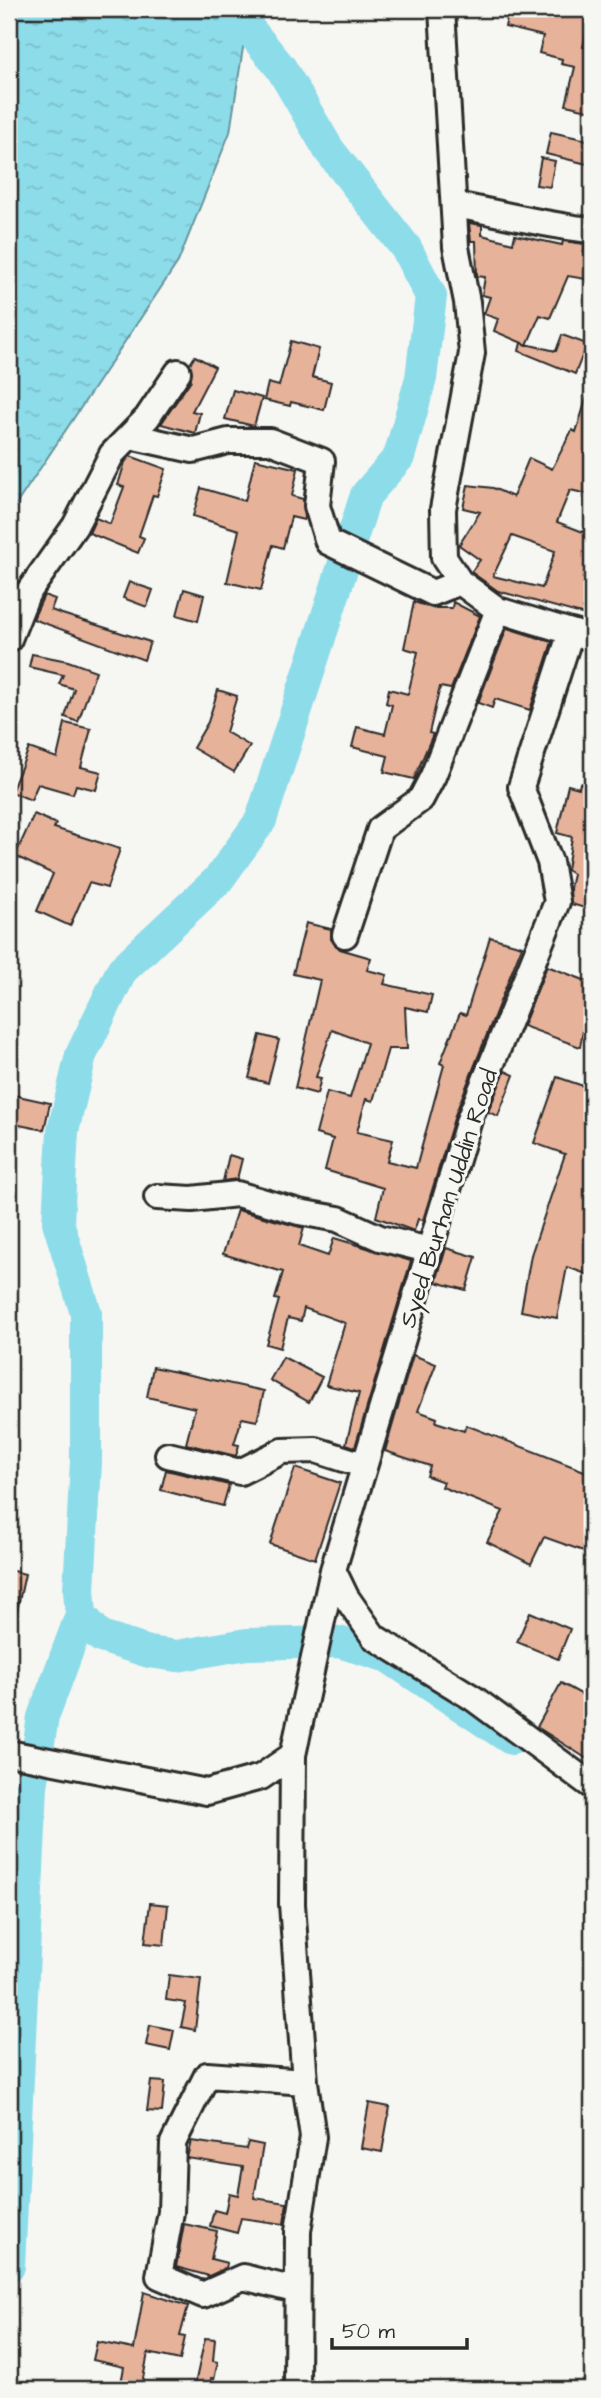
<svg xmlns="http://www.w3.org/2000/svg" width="601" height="2398" font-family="'Architects Daughter',sans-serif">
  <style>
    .water { fill: url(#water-ripples); stroke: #66959d; stroke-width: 2 }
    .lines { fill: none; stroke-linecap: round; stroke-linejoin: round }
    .river { stroke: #8ddce9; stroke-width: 32 }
    .building { fill: #e6b29a; stroke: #2b2b2b; stroke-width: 2; fill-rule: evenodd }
    .minor-casing { stroke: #2b2b2b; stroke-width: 30 }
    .minor { stroke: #f6f6f2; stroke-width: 24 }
    .labels { text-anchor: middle; stroke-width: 6; stroke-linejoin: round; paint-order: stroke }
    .street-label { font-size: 24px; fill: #2b2b2b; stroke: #f6f6f2 }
  </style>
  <defs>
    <pattern id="water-ripples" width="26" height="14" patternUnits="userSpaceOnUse" patternTransform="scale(1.75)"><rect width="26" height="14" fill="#8ddce9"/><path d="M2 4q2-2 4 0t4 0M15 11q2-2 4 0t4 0" fill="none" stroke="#7abdc8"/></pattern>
  </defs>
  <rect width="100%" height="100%" fill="#f6f6f2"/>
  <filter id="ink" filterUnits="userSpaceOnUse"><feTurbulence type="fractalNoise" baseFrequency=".0143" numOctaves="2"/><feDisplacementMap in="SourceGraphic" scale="14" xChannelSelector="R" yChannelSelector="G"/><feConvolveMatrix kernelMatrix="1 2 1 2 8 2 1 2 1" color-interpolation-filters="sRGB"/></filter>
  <g filter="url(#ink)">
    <path class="water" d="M 9,9 L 249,9 L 230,132 L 178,262 L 9,515 Z"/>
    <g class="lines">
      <path class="river" d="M 233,9 L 281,68 L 329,150 L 406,248 L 431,296 L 421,378 L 399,457 L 366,495 L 261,820 L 218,880 L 122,970 L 81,1055 L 63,1131 L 58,1222 L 86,1313 L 86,1462 L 79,1589 L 81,1615 L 101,1637 L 149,1652 L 177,1656 L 247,1644 L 339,1642 L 388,1657 L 511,1739
        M 9,2266 L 32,1786 L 43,1717 L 81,1615"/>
    </g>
    <path class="building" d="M 509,9 L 540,14 L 542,9 L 592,9 L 583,47 L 592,48 L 592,111 L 566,105 L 575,67 L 561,64 L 562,59 L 539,53 L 543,36 L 505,27 Z
      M 551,132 L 592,141 L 587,164 L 546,154 Z
      M 541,158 L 555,161 L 550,187 L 536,185 Z
      M 469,223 L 482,225 L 482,235 L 513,243 L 515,235 L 562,245 L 563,241 L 585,244 L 583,255 L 592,256 L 592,280 L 568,276 L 550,318 L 540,315 L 527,345 L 494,331 L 498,319 L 484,314 L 490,297 L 482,295 L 485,277 L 477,276 L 476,241 L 471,241 Z
      M 562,335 L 587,344 L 575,374 L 519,351 L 521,343 L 556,351 Z
      M 291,341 L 319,349 L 312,377 L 331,382 L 324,410 L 291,402 L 290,406 L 264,400 L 268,383 L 279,386 Z
      M 195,356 L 215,367 L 192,411 L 200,413 L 195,433 L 161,424 L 191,380 L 190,364 Z
      M 233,390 L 262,398 L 254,426 L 225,419 Z
      M 589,390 L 592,390 L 592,495 L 570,490 L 557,522 L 591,535 L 587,553 L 592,556 L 583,578 L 586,579 L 584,587 L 592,589 L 592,617 L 498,591 L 471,572 L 480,560 L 459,545 L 480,512 L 463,508 L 468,485 L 493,488 L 513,497 L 529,458 L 552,469 L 572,430 L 576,432 ZM 512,536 L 555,551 L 542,588 L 493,576 Z
      M 130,456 L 166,469 L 157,496 L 153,495 L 139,536 L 144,538 L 138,553 L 89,533 L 96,518 L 110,524 L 124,487 L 118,485 L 125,462 Z
      M 255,459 L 298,469 L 292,496 L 303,499 L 305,518 L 304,520 L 291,517 L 283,548 L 273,545 L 261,590 L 227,582 L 239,530 L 193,516 L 201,488 L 245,501 Z
      M 129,582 L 153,590 L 147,607 L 123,598 Z
      M 184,589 L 204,595 L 198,621 L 177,615 Z
      M 44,595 L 55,599 L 51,610 L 59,613 L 150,642 L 144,660 L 33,619 Z
      M 414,602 L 432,608 L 452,608 L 453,602 L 480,616 L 451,689 L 440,687 L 429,733 L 433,734 L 414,779 L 384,772 L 388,756 L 352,747 L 357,727 L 385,734 L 392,705 L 386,703 L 389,689 L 408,694 L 418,652 L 404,648 Z
      M 507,628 L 552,642 L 530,710 L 495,699 L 492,708 L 478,703 Z
      M 32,654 L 68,661 L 96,671 L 78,722 L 65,717 L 74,689 L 59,684 L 63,675 L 29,667 Z
      M 218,690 L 237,696 L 226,732 L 250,746 L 234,772 L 193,748 L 208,722 Z
      M 65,723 L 91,729 L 81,767 L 101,772 L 96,790 L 76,785 L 73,794 L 38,784 L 31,800 L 11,792 L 29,748 L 57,758 Z
      M 580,783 L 592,786 L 592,910 L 571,904 L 570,888 L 573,874 L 567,870 L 572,837 L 557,833 L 568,785 L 579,788 Z
      M 34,814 L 56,824 L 54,828 L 120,849 L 107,888 L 89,883 L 70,926 L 37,911 L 53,874 L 15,856 Z
      M 306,923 L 331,929 L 331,939 L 340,949 L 371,958 L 367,970 L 387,975 L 384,984 L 432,995 L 428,1012 L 405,1007 L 407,1049 L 388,1049 L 373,1101 L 366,1099 L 357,1132 L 393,1140 L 387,1161 L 416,1168 L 444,1065 L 440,1063 L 460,1013 L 466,1015 L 490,937 L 522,946 L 455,1115 L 423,1220 L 418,1219 L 414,1231 L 376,1217 L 383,1188 L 325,1170 L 333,1139 L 316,1134 L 327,1092 L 350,1098 L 367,1043 L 332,1030 L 316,1077 L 321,1078 L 317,1094 L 295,1088 L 320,980 L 293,974 Z
      M 547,966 L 592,983 L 580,1047 L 523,1026 Z
      M 260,1035 L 279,1040 L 268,1083 L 249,1078 Z
      M 505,1071 L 514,1075 L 498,1116 L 488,1112 Z
      M 557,1077 L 592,1089 L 592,1276 L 567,1267 L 557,1318 L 521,1311 L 531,1255 L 565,1154 L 534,1143 Z
      M 9,1094 L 50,1103 L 44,1130 L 9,1123 Z
      M 229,1155 L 242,1159 L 237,1179 L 223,1181 Z
      M 237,1210 L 304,1228 L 299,1246 L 328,1256 L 334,1238 L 411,1261 L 355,1447 L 346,1444 L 359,1393 L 326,1385 L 345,1323 L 304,1308 L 301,1321 L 288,1318 L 280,1348 L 266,1344 L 279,1300 L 275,1299 L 283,1272 L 223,1254 Z
      M 446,1248 L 476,1257 L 466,1290 L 436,1282 Z
      M 413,1355 L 436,1364 L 418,1411 L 437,1418 L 436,1422 L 464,1431 L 466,1425 L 592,1474 L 592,1533 L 586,1552 L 544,1537 L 531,1564 L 487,1542 L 503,1511 L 442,1487 L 444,1482 L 427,1476 L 430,1466 L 385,1451 Z
      M 283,1357 L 322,1377 L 309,1402 L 270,1380 Z
      M 153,1367 L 264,1391 L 257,1421 L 242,1418 L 234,1444 L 239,1445 L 236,1456 L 186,1444 L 195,1408 L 147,1397 Z
      M 295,1468 L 340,1483 L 315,1559 L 270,1544 Z
      M 166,1470 L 229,1485 L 223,1506 L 161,1490 Z
      M 9,1570 L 25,1574 L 15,1620 L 9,1619 Z
      M 530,1612 L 570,1629 L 558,1659 L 517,1642 Z
      M 561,1683 L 592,1700 L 592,1762 L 537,1727 Z
      M 150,1903 L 168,1905 L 164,1945 L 145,1943 Z
      M 169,1975 L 201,1979 L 195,2030 L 181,2027 L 186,2003 L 166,2000 Z
      M 150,2025 L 174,2030 L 170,2050 L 146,2045 Z
      M 151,2081 L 165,2082 L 162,2112 L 147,2111 Z
      M 369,2103 L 390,2107 L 382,2152 L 361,2148 Z
      M 191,2141 L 246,2149 L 248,2142 L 263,2145 L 254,2198 L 287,2203 L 284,2224 L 241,2218 L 237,2233 L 210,2226 L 214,2210 L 225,2213 L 229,2193 L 238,2195 L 243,2167 L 187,2158 Z
      M 184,2224 L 217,2231 L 211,2259 L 227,2263 L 226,2268 L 209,2276 L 176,2267 Z
      M 144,2292 L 188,2306 L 180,2336 L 185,2337 L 180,2360 L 148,2353 L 141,2389 L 120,2389 L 124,2367 L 93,2360 L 97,2342 L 134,2349 Z
      M 205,2338 L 215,2339 L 213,2361 L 218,2362 L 214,2379 L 211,2378 L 210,2389 L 194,2389 Z"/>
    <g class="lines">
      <g class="minor-casing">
        <path id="minor" d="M 442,9 L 456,247 L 467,302 L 472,353 L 443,509 L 444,558 L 460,582 L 498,610 L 571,632
          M 455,205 C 501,213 546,226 592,230
          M 130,436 L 193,450 L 228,441 L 270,441 L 322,461 L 317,506 L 328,542 L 433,593 L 460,582
          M 9,639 L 27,594 L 75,526 L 112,454 L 147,418 L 178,372
          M 345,935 L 380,829 L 421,799 L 433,776 L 498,610
          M 157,1197 L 192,1199 L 237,1194 L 299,1212 L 338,1219 L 380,1238 L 429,1250
          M 168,1455 L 240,1472 L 282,1451 L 316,1450 L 363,1465
          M 333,1570 L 346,1597 L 374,1637 L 473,1698 L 592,1786
          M 9,1753 L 207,1792 L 261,1777 L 293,1755
          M 295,2290 L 243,2277 L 203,2295 L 159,2276 L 171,2212 L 173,2143 L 207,2075 L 305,2082
          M 297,2389 L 298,2231 L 313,2137 L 305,2082 L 292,1904 L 293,1755 L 333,1570 L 469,1120 L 557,902 L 550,862 L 521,787 L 571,632 L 592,638"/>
      </g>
      <use href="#minor" class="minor"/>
    </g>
  </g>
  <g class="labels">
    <g class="street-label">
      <text transform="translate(448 1198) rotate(-72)" y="8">Syed Burhan Uddin Road</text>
    </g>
  </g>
  <rect width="601" height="2398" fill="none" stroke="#f6f6f2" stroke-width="35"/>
  <rect x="18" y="18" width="566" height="2363" fill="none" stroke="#2b2b2b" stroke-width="2.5" filter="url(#ink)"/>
  <path d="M332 2338v10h135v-10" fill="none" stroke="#2b2b2b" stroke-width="3.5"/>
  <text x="342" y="2338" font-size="21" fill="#2b2b2b" stroke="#f6f6f2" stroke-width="5" paint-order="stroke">50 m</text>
</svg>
